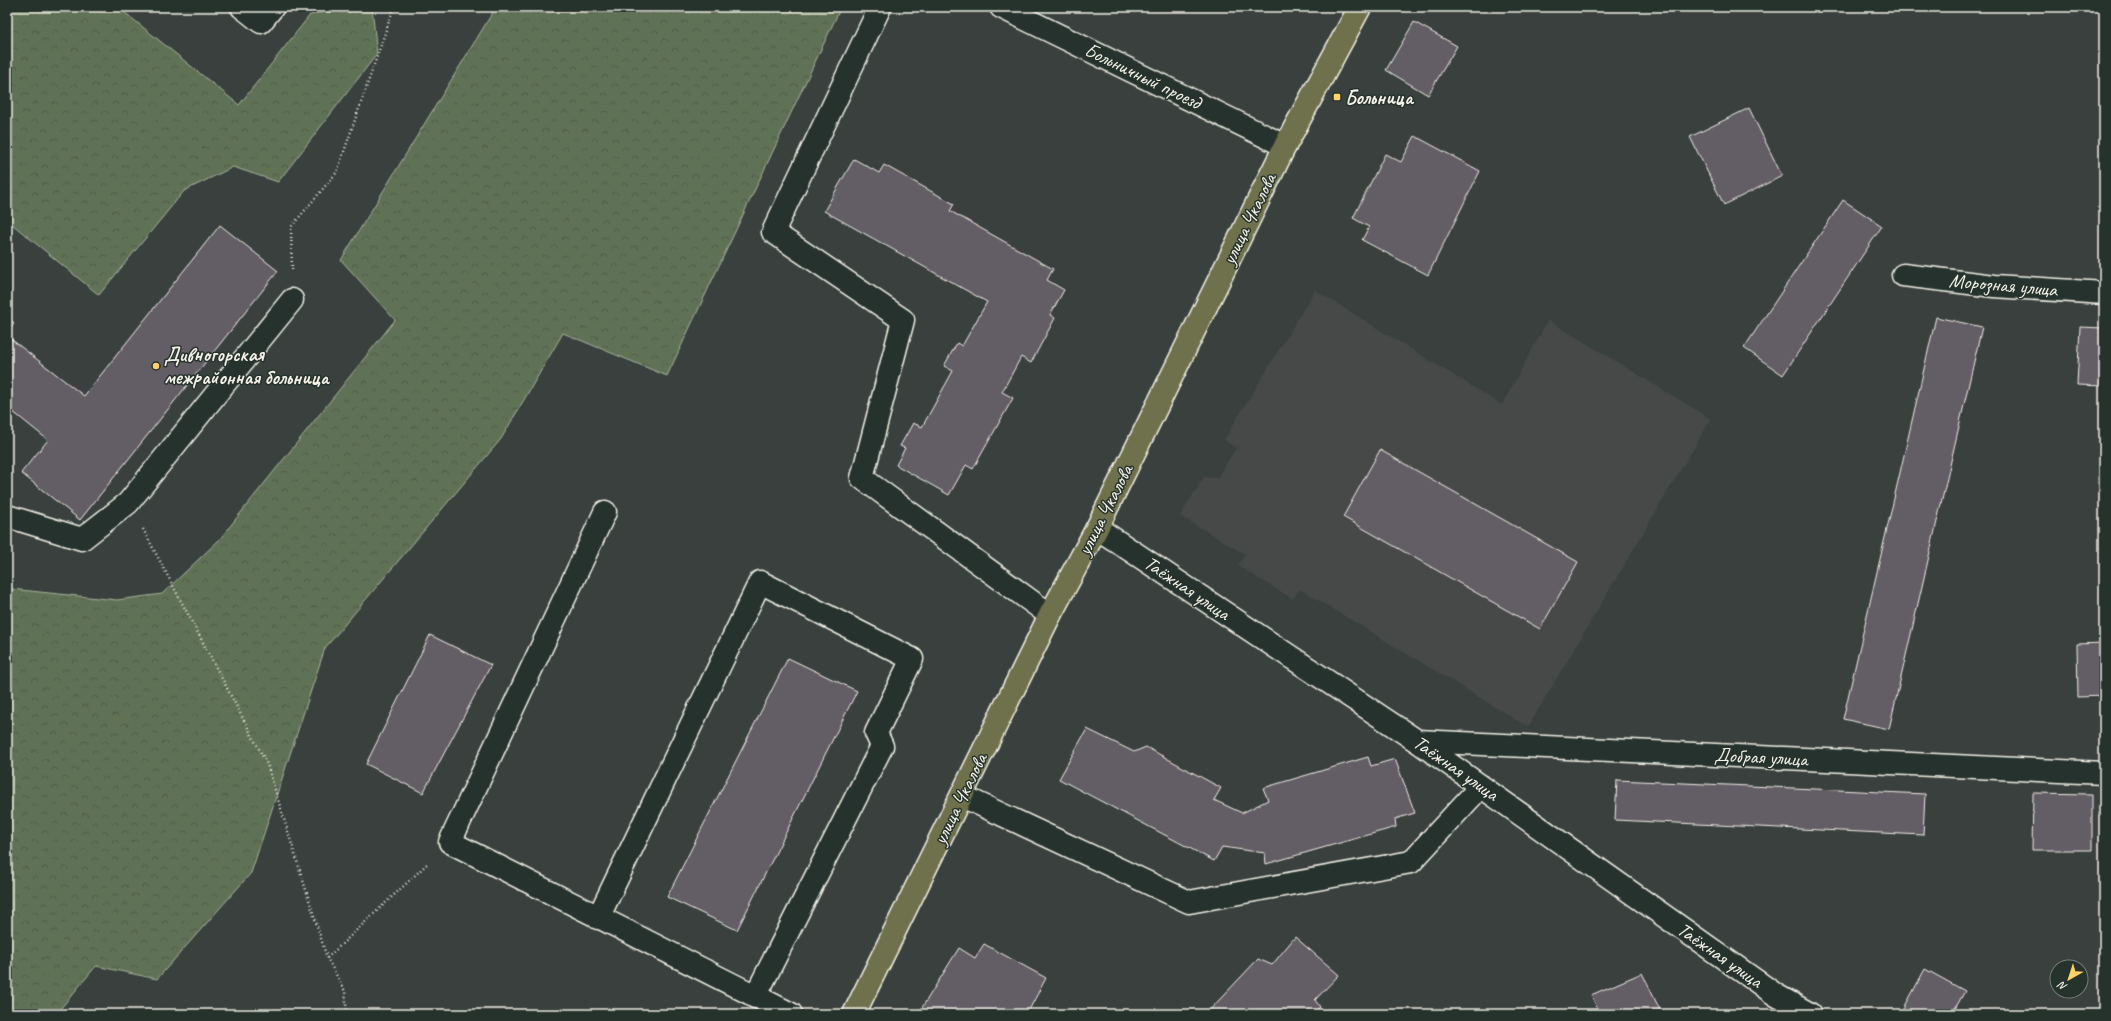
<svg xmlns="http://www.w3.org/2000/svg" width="2111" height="1021" font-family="Caveat,sans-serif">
  <defs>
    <pattern id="forest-crowns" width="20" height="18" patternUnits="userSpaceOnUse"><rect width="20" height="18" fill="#607255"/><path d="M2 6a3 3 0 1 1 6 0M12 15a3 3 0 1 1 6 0" fill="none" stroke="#535b4d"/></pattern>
  </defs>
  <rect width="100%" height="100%" fill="#39403e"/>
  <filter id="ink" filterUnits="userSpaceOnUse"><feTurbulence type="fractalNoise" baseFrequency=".025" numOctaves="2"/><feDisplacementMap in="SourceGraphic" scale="8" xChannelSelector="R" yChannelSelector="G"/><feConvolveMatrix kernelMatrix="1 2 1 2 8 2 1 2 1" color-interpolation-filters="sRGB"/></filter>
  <g filter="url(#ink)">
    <path fill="#46494a" d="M1315 290 1502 405 1548 320 1711 419 1528 727 1300 589 1293 599 1238 566 1245 554 1180 516 1204 477 1217 478 1236 448 1224 440Z"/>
    <path fill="url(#forest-crowns)" stroke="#aab29e" d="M7 7H118L239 105 310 15 344 7H372L377 54 278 182 233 167 184 191 99 295 7 220Z
      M496 7H841L667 376 563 333 501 439 325 648 251 873 157 979 96 966 56 1014H7V587L11 589 117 600 162 594 219 540 395 320 341 260Z"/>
    <path fill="#645d65" stroke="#f4f1e8" d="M1414 22 1457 46 1428 95 1386 70Z
      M1749 108 1782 176 1724 205 1690 137Z
      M1415 136 1480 171 1428 275 1362 240 1369 227 1353 218 1385 154 1401 162Z
      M854 159 879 173 884 165 954 204 950 211 1053 269 1047 280 1064 290 1050 315 1055 318 1031 363 1021 357 1002 392 1013 398 973 469 966 465 949 495 896 465 905 448 900 446 913 423 922 427 953 371 944 366 957 343 962 346 987 302 824 211Z
      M1843 200 1882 226 1783 375 1744 348Z
      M220 225 278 271 80 520 21 473 48 440 7 407V336L84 396Z
      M7 317 14 323 7 333Z
      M1936 317 1982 327 1889 729 1843 719Z
      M2080 327 2104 328V386L2077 385Z
      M1380 450 1578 562 1540 629 1343 517Z
      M430 635 491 665 423 793 366 764Z
      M2104 643V696L2078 697 2077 644Z
      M788 658 857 691 737 930 667 897Z
      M1087 729 1134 752 1146 747 1221 788 1214 800 1242 813 1268 800 1263 788 1368 757 1371 766 1395 759 1415 813 1395 819 1396 827 1266 864 1265 853 1222 847 1214 861 1059 779Z
      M1617 780 1925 794 1923 835 1615 820Z
      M2033 793 2092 794V850H2032Z
      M1295 937 1339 975 1315 1000 1320 1007 1313 1014H1206L1258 959 1272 965Z
      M984 944 1046 978 1027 1014H918L959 948 975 958Z
      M1925 969 1965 991 1952 1014H1911L1903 1010Z
      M1642 973 1662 1014H1600L1591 995Z"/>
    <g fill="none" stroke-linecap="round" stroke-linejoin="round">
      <defs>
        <path id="minor" d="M242 7 261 22 273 7
          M880 7 773 232 903 320 862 478 1050 615
          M1001 7 1285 146
          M1903 275 1994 286 2104 293
          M605 512 450 842 791 1014
          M7 516 82 539 128 503 292 300
          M1097 528 1417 741 1776 995 1810 1014
          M1417 741 2104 773
          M962 796 1189 902 1411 862 1481 786
          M598 918 760 582 912 659 876 733 882 746 755 997"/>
        <path id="major" d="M854 1014 1050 615 1097 528 1285 146 1360 7"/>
      </defs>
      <use href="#minor" stroke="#f4f1e8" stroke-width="25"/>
      <use href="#major" stroke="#f4f1e8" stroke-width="25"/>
      <path stroke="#f4f1e8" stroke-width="2.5" stroke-dasharray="1 3" stroke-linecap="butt" d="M292 270 291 227 337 172 394 7
        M143 529 267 764 327 958 345 991 347 1014
        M327 958 428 863"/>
      <use href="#minor" stroke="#26332d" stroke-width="22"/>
      <use href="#major" stroke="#6e714b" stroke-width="22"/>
    </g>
  </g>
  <g fill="#ffd166" stroke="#26332d" stroke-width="1.5">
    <rect x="1333" y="93" width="8" height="8" rx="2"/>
    <circle cx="156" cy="366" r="4"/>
  </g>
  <g text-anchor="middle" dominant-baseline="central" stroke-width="3" stroke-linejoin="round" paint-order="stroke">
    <g font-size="20" fill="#f4f1e8" stroke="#26332d">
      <text transform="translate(1143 76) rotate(26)">Больничный проезд</text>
      <text transform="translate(1249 219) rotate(-64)">улица Чкалова</text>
      <text transform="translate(2003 285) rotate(5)">Морозная улица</text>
      <text transform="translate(1105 510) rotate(-63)">улица Чкалова</text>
      <text transform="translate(1187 588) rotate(34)">Таёжная улица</text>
      <text transform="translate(1761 757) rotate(3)">Добрая улица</text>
      <text transform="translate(1456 768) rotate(35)">Таёжная улица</text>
      <text transform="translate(960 799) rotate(-64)">улица Чкалова</text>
      <text transform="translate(1720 955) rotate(35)">Таёжная улица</text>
    </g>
    <g font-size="20" font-weight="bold" fill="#f4f1e8" stroke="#26332d" text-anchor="start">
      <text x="1345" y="97">Больница</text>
      <text x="164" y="354">Дивногорская<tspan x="164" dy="23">межрайонная больница</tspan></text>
    </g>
  </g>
  <rect width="2111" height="1021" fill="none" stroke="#26332d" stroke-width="24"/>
  <rect x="12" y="12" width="2087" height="997" fill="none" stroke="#f4f1e8" stroke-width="1.5" filter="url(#ink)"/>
  <g transform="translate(2069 979) rotate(219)"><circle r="19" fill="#26332d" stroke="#787f78"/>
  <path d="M0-3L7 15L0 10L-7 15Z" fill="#ffd166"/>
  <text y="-6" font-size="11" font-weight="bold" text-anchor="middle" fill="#f4f1e8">N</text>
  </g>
</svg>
